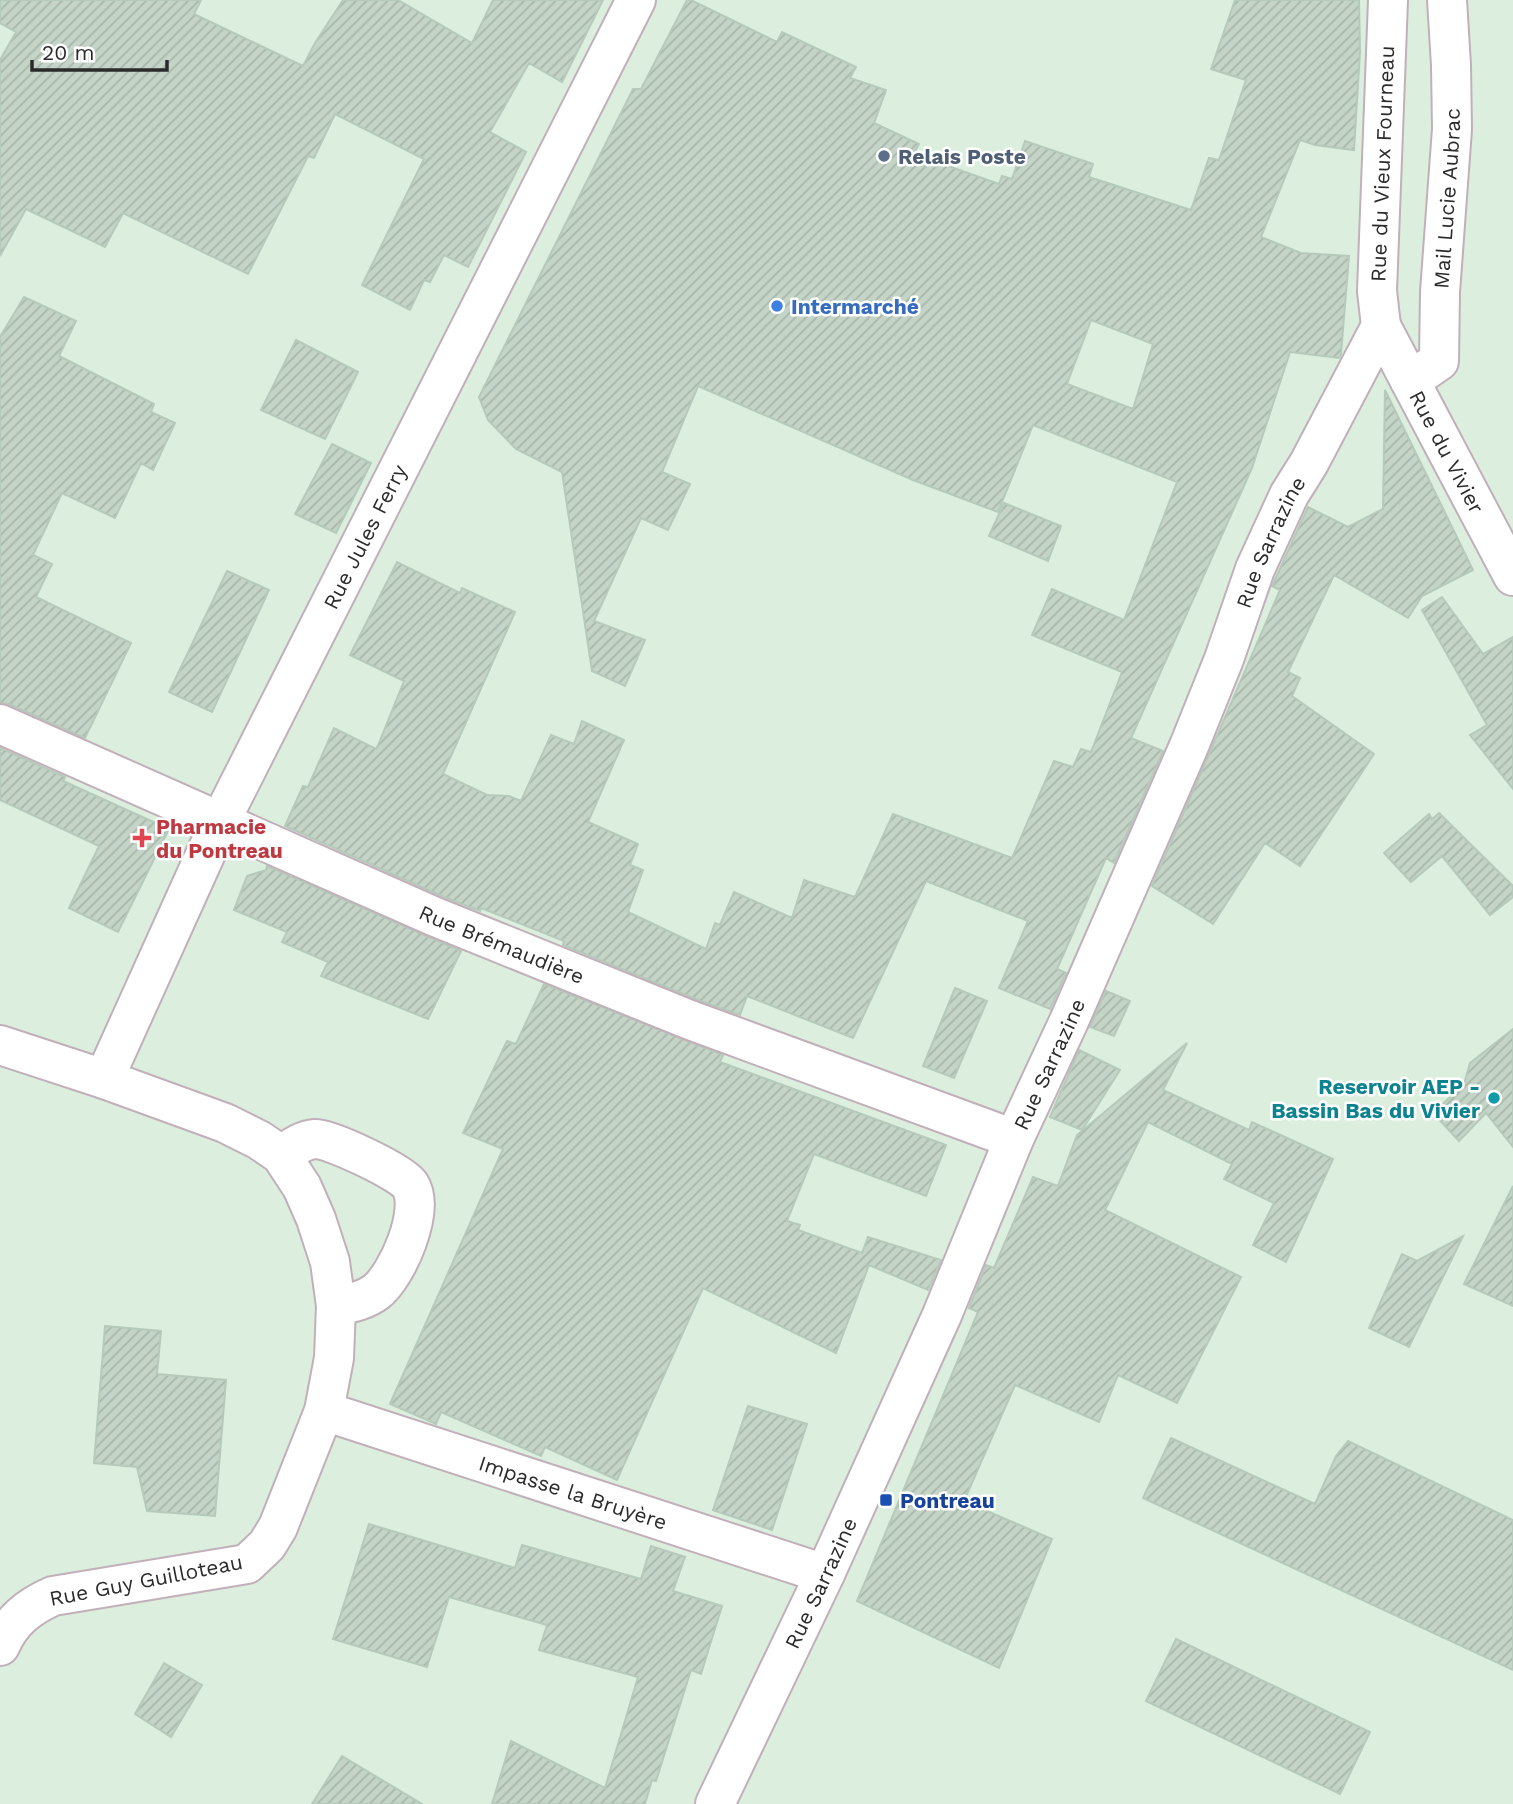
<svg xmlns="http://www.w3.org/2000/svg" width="1513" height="1804" font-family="'Work Sans',sans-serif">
  <defs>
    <pattern id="building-hatch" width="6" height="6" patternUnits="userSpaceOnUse" patternTransform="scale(1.75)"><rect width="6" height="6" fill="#c4d4c7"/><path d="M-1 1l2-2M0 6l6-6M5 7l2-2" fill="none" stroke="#a9b6ab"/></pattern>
  </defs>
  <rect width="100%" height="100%" fill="#dcefdf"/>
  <path fill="url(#building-hatch)" stroke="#b5caba" stroke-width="2" fill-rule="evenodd" d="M0 0H201L194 14 303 66 315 43 343 0H398L472 43 493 0H603L562 82 529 63 490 132 526 152 468 267 444 255 430 282 424 280 410 310 362 285 424 159 335 114 314 158 308 156 248 274 123 213 105 247 26 209 0 256V60L16 32 0 23Z
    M687 0H691L777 42 782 32 856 67 850 78 886 90 874 123 919 144 914 154 999 184 1002 176 1012 179 1025 141 1093 164 1089 177 1191 210 1209 158 1219 160 1246 80 1211 69 1235 0H1359L1360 52 1354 150 1315 145 1300 140 1261 237 1301 253 1349 256 1341 354 1339 358 1290 352 1252 468 1131 738 1163 751 1114 863 1106 858 1057 969 1066 973 1050 1009 999 988 1028 921 926 881 853 1038 747 996 740 1015 698 1000 563 945 564 941 481 908 480 911 442 896 285 826 303 786 308 787 334 728 376 749 379 743 404 681 350 655 397 562 460 593 462 588 515 612 443 774 487 795 509 796 521 801 551 735 574 744 582 721 624 740 588 822 638 844 630 865 643 870 628 912 706 949 715 923 720 925 734 892 792 918 804 880 855 897 893 814 1012 858 1054 761 1073 767 1081 749 1091 752 1122 672 1032 635 1052 589 1124 620 1177 482 1033 425 998 512 913 480 698 386 662 472 690 484 668 530 641 518 594 621 645 640 625 686 592 671 562 472 516 449 488 420 479 397 633 89H641ZM1091 320 1153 344 1133 409 1067 384Z
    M24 297 76 321 59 356 154 404 151 412 175 423 153 470 141 463 115 518 62 493 33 555 52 564 36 597 131 643 85 738 9 704 0 703V337Z
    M296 340 358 372 325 439 261 410Z
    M1385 390 1473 570 1422 596 1408 618 1334 575 1288 672 1300 678 1292 696 1374 754 1300 866 1265 843 1213 924 1152 886 1280 590 1272 586 1308 507 1348 527 1383 509Z
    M332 444 371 463 336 533 295 514Z
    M1004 503 1061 526 1048 561 989 536Z
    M227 571 269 590 212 712 169 692Z
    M1442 597 1483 654 1513 637V789L1470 735 1487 725 1422 610Z
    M0 748 65 777 63 781 169 829 118 932 69 908 99 846 0 800Z
    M1439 813 1513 886V897L1490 915 1442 856 1411 882 1384 853 1429 814 1432 819Z
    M267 866 461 951 428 1019 321 976 328 962 282 942 287 932 234 910 247 876 266 870Z
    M544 984 723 1055 720 1062 946 1145 926 1196 814 1154 787 1221 800 1225 798 1230 862 1253 868 1237 941 1260 928 1290 869 1265 836 1353 703 1288 617 1480 545 1447 541 1456 441 1412 436 1424 390 1404 503 1149 463 1133 507 1041 516 1044Z
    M955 988 987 1001 954 1078 923 1066Z
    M1106 991 1130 1001 1114 1036 1090 1027Z
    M1513 1029V1147L1486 1113 1459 1141 1433 1113 1464 1084 1470 1063Z
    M1187 1043 1163 1090 1249 1130 1252 1122 1333 1159 1286 1262 1253 1245 1274 1203 1224 1179 1232 1164 1148 1122 1105 1210 1241 1277 1177 1403 1118 1375 1099 1422 1015 1385 964 1501 1052 1539 999 1668 857 1601 978 1312 969 1308 986 1265 994 1268 1033 1177 1058 1186 1077 1135Z
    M1079 1050 1120 1070 1082 1130 1050 1117Z
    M1513 1186V1306L1464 1284Z
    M1463 1236 1409 1347 1369 1328 1402 1254 1417 1261Z
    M105 1326 161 1331 157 1374 226 1380 215 1516 147 1511 137 1467 94 1463Z
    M748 1406 807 1424 772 1530 713 1510Z
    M1171 1438 1315 1504 1336 1456 1348 1441 1513 1520V1670L1143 1498Z
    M369 1524 515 1568 522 1545 641 1579 651 1546 685 1557 673 1591 722 1606 701 1674 691 1670 656 1781 652 1780 645 1804H492L511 1741 605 1788 638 1677 539 1650 547 1625 449 1597 427 1667 333 1639Z
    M1176 1639 1370 1732 1340 1794 1146 1701Z
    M164 1663 202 1685 171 1737 135 1714Z
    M342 1756 422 1804H312Z"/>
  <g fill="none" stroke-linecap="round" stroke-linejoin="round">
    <defs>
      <g id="pedestrian">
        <path id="s1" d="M1410 381 1439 361 1440 292 1452 129 1451 65 1447 0"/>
      </g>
      <g id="minor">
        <path id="s2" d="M0 724 433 916 690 1020 1014 1139"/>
        <path d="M0 1045 104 1079 225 1123 259 1140 281 1155 302 1187 316 1219 330 1262 336 1306 334 1358 324 1411 278 1527 267 1545 247 1564 53 1596C28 1607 11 1621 0 1646"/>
        <path id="s3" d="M104 1079 220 822 636 0"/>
        <path d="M281 1155C292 1148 302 1140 315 1139 329 1138 403 1173 410 1185 426 1210 397 1276 376 1292 364 1301 350 1303 336 1306"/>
        <path id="s4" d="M324 1411 825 1574"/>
      </g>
      <g id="tertiary">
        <path id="s5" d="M1381 326 1513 576"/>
      </g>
      <g id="secondary">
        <path id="s6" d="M715 1804 825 1574 942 1315 1014 1139 1069 1021 1189 746 1224 659 1255 569 1289 495 1309 463 1381 326 1377 291 1388 0"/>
      </g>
    </defs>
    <use href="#pedestrian" stroke="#c1b0b9" stroke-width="42"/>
    <use href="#minor" stroke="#c1b0b9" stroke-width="42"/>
    <use href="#tertiary" stroke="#c1b0b9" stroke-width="42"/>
    <use href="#secondary" stroke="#c1b0b9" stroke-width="42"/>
    <use href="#pedestrian" stroke="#fff" stroke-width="38"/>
    <use href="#minor" stroke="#fff" stroke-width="38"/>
    <use href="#tertiary" stroke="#fff" stroke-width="38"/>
    <use href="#secondary" stroke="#fff" stroke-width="38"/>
  </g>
  <circle fill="#5c6f8a" stroke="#fff" stroke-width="2.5" cx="884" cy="156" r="7"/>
  <circle fill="#3f7fe0" stroke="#fff" stroke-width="2.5" cx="777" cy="306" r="7"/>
  <path fill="#e0444e" stroke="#fff" stroke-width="2.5" d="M138.5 827.5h7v7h7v7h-7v7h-7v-7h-7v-7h7z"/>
  <circle fill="#0f9aa8" stroke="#fff" stroke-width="2.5" cx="1494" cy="1098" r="7"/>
  <rect fill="#1a4fb4" stroke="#fff" stroke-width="2.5" x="879" y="1493" width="14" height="14" rx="3.5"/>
  <g text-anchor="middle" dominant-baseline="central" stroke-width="5" stroke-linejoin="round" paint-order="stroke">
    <g font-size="21" font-weight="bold" fill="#4e5e75" stroke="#fff" text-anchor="start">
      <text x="898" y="156">Relais Poste</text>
    </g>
    <g font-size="21" fill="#2b2b2b" stroke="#fff">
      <text stroke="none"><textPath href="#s6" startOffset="1785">Rue du Vieux Fourneau</textPath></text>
      <text stroke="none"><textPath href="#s1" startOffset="198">Mail Lucie Aubrac</textPath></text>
      <text stroke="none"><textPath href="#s5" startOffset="142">Rue du Vivier</textPath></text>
      <text stroke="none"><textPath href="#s3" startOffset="602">Rue Jules Ferry</textPath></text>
      <text stroke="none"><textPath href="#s6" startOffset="1379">Rue Sarrazine</textPath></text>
      <text stroke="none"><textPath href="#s2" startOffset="548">Rue Brémaudière</textPath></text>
      <text stroke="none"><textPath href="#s6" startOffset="812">Rue Sarrazine</textPath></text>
      <text stroke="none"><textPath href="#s4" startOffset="262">Impasse la Bruyère</textPath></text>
      <text transform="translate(146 1580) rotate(-11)">Rue Guy Guilloteau</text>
      <text stroke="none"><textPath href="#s6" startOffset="245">Rue Sarrazine</textPath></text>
    </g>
    <g font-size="21" font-weight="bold" fill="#366cbe" stroke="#fff" text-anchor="start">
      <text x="791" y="306">Intermarché</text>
    </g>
    <g font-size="21" font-weight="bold" fill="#be3a42" stroke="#fff" text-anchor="start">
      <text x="156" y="826">Pharmacie<tspan x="156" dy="24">du Pontreau</tspan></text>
    </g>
    <g font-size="21" font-weight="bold" fill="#0d838f" stroke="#fff" text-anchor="end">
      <text x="1480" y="1086">Reservoir AEP -<tspan x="1480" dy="24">Bassin Bas du Vivier</tspan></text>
    </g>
    <g font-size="21" font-weight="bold" fill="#164399" stroke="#fff" text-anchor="start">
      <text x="900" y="1500">Pontreau</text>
    </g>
  </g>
  <path d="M32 60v10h135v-10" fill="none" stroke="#2b2b2b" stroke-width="3.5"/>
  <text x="42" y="60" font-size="21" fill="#2b2b2b" stroke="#ffffff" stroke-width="5" paint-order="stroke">20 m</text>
</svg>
